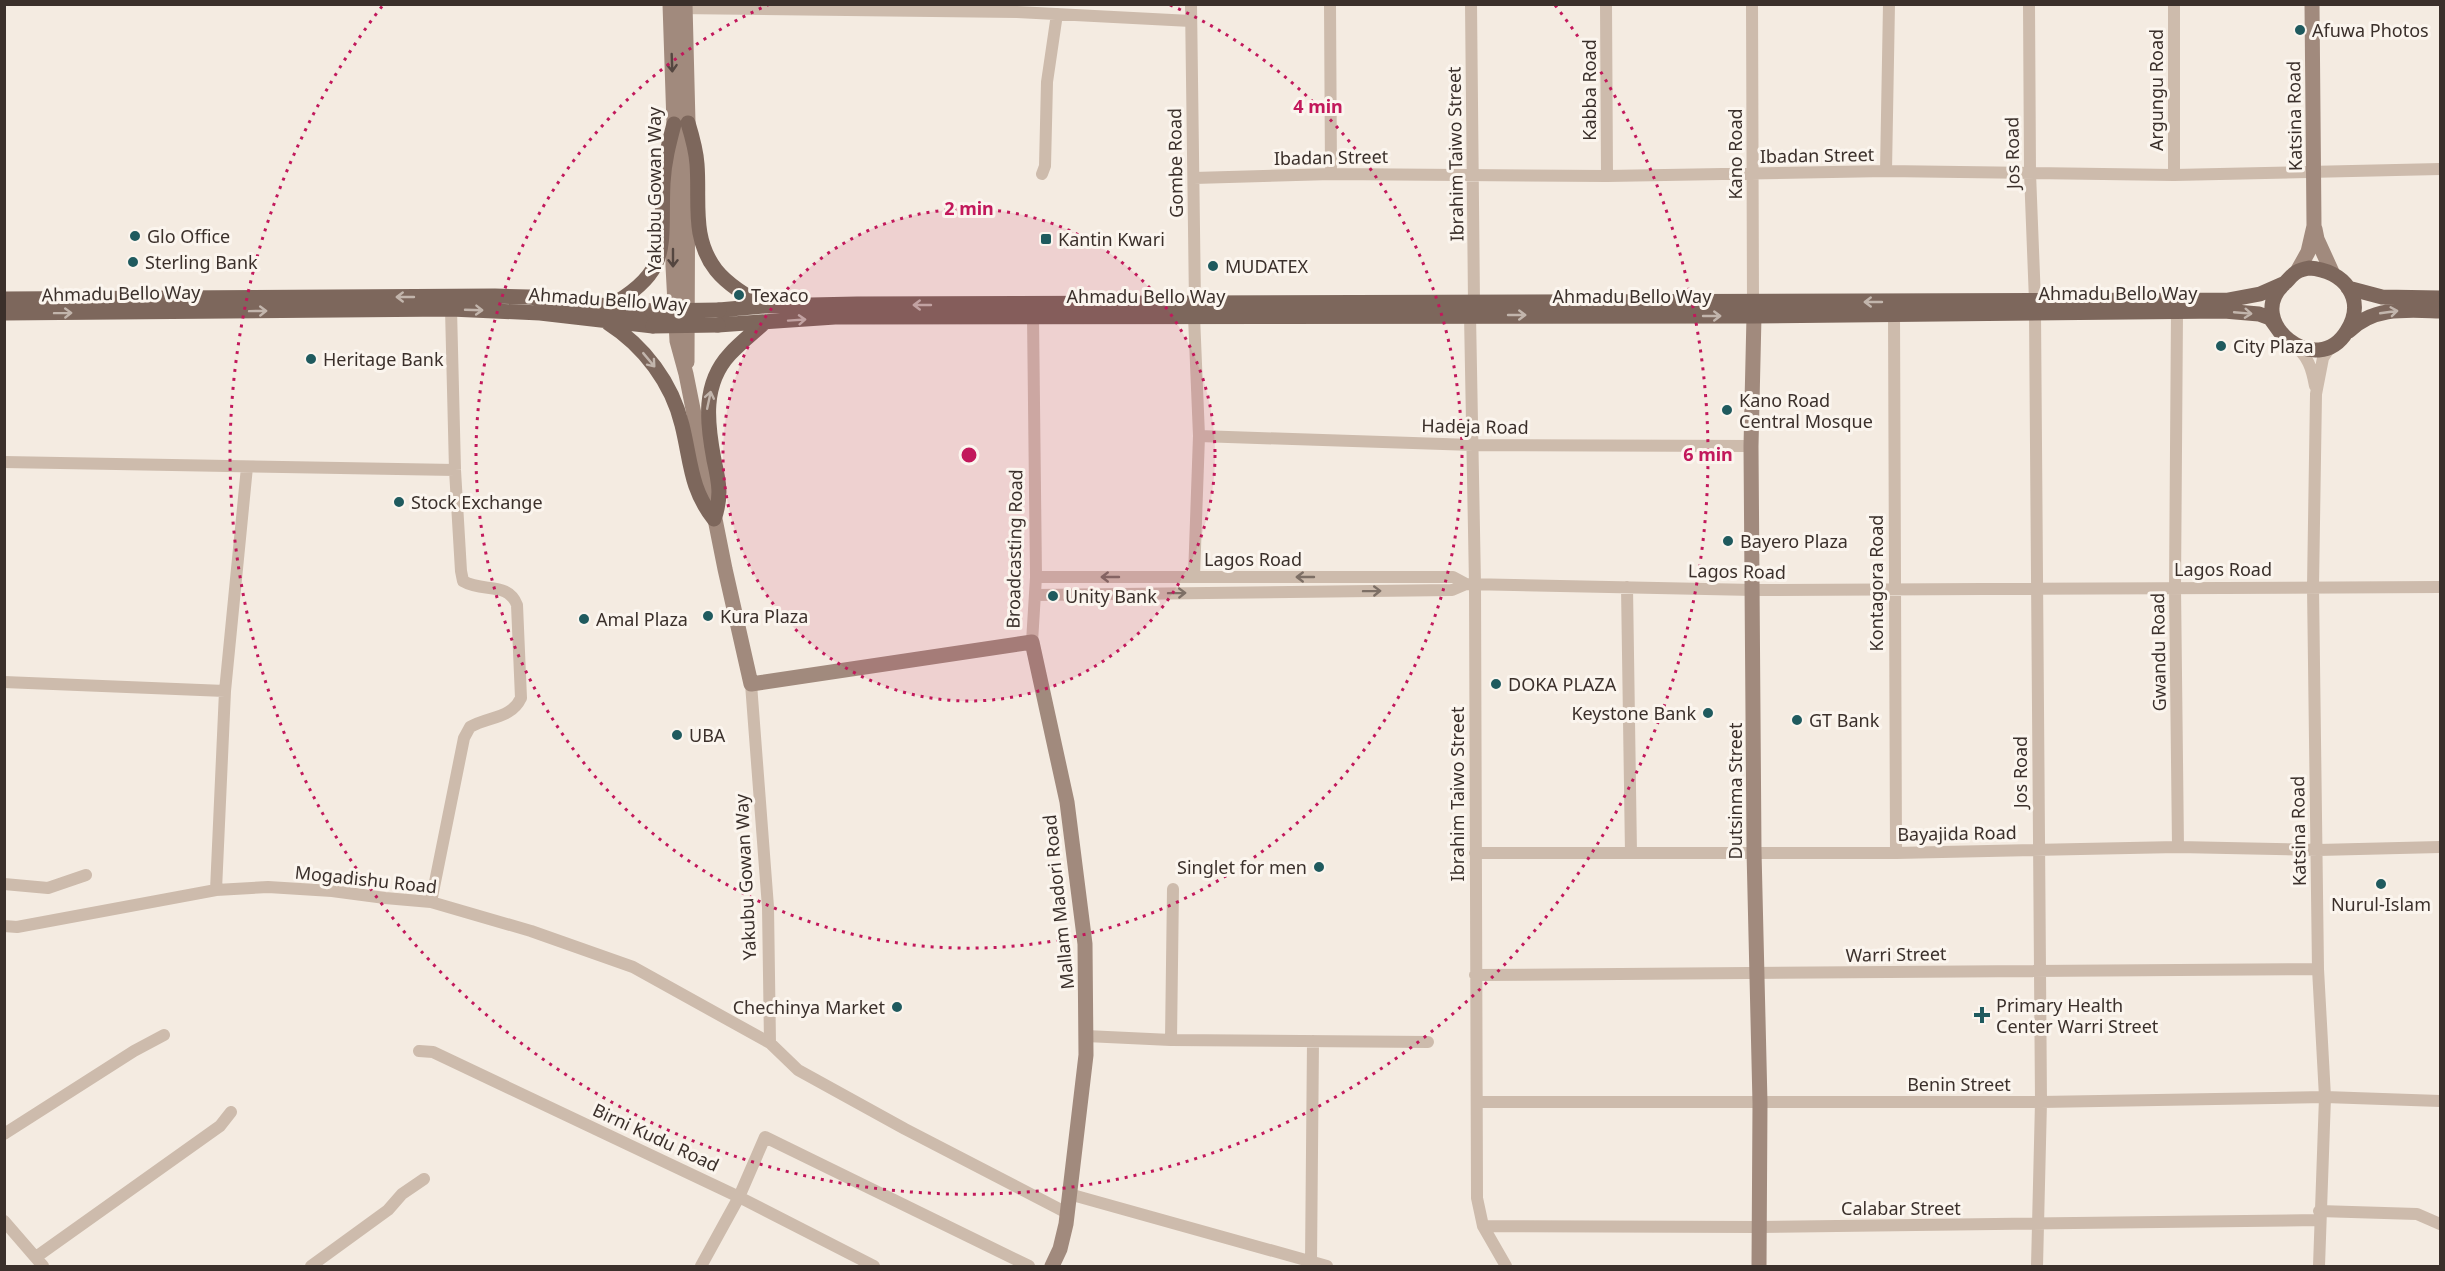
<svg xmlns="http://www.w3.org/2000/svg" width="2445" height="1271" font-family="'Noto Sans',sans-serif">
  <rect width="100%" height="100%" fill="#f4ebe1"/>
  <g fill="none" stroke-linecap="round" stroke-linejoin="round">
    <path stroke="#cdbbac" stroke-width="12" d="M1191 4 1195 304
      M1330 4 1331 174
      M1471 4 1474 303
      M1606 4 1607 176
      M1752 4 1753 302
      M2029 4 2030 173 2035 301
      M2174 4V175
      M677 8 1017 12 1191 21
      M1886 171 1889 4
      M1042 174 1045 166 1047 82 1057 14
      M1194 178 1331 174 1607 176 1886 171 2174 175 2440 169
      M2177 312 2175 587 2178 847
      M2035 313 2041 1102 2037 1266
      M1894 314 1896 853
      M1470 315 1475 584 1477 1198 1483 1226 1506 1266
      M2293 345C2308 355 2312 369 2315 386
      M1199 436 1473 445 1751 446
      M4 462 455 470
      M1036 577H1453L1466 584 1754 590 2440 587
      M1194 577 1199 436 1194 316
      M1627 587 1631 853
      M1035 595 1452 590 1466 584
      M1032 642 1036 577 1033 316
      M4 682 225 691
      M751 684 768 907 770 1043 798 1070 905 1129 1067 1213
      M1475 853H1896L2178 847 2318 850 2440 847
      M4 884 48 888 86 875
      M216 890 225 691 247 467
      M431 902 464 738 470 727C489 716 511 719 521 698L517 605C508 581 483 593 463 581L461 571 455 470 451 309
      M4 926 17 927 216 890 268 887 332 891 385 898 431 902 531 931 633 967 770 1043
      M1475 975 2318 969
      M1086 1036 1171 1040 1428 1042
      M1171 1040 1173 889
      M419 1051 433 1052 739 1197 874 1266
      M1477 1102H2041L2325 1097 2440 1101
      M4 1134 134 1051 164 1035
      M1069 1194 1327 1266
      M2319 1211 2417 1214 2440 1224
      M4 1221 43 1266
      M1483 1226 1759 1227 2319 1220
      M36 1257 220 1126 231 1112
      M1311 1262 1313 1041
      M311 1266 388 1210 402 1194 424 1179
      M701 1266 739 1197 765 1137 1029 1266
      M2319 1266 2325 1097 2318 969 2313 587 2316 394 2323 358 2331 346 2335 344"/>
    <path stroke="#a18a7d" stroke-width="15" d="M670 4 674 124 673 266 677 341 686 374 725 569 751 684 1032 642 1067 802 1085 944 1086 1055 1066 1224 1060 1249 1052 1266
      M685 4 688 123 687 362
      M2315 229 2317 239 2332 272
      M2298 270 2308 252 2314 226 2312 4
      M1754 316 1751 446 1754 851 1760 1103 1759 1266"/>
    <path stroke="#7d675c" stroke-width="15" d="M688 123C692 136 696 150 697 164 700 201 691 238 716 270 728 285 747 296 764 306
      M2309 268C2344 270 2367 299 2347 331 2317 381 2243 321 2284 284 2294 274 2294 271 2309 268Z
      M2348 288 2382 297 2440 298
      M4 299 495 296 529 297 652 311
      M608 307C673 271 660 247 663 183 664 162 669 143 674 124
      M719 310 764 306 857 304 2228 300 2260 294 2285 283
      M4 313 451 309 540 313 653 326
      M608 323C644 346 672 383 682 425 691 461 690 489 714 519
      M718 325 835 317 1754 316 2224 311 2259 314 2270 318 2280 332
      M2349 331C2374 306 2408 310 2440 311
      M714 519C722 497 719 482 714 460 707 423 702 384 730 354 740 343 753 333 764 323"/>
    <path stroke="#7d675c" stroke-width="15" d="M652 311 719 310
      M653 326 718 325"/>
  </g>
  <defs><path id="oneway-shaft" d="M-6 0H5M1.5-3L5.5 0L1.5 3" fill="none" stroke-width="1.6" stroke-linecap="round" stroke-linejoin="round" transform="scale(1.5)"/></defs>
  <g stroke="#544640">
    <use href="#oneway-shaft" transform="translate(672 63) rotate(88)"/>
    <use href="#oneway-shaft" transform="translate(673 258) rotate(90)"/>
  </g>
  <g stroke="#c2b5ac">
    <use href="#oneway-shaft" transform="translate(405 297) rotate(180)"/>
    <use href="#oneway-shaft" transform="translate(1873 302) rotate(180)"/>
    <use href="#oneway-shaft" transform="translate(922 305) rotate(-180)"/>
    <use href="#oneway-shaft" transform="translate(474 310) rotate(2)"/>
    <use href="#oneway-shaft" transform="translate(258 311) rotate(-1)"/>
    <use href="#oneway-shaft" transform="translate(2389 312) rotate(-8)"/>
    <use href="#oneway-shaft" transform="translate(63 313) rotate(-1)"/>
    <use href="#oneway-shaft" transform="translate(2243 313) rotate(5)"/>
    <use href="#oneway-shaft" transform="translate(1517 315)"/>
    <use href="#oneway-shaft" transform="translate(1712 316)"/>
    <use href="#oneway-shaft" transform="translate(797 320) rotate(-4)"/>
    <use href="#oneway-shaft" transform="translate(649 360) rotate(50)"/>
    <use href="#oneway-shaft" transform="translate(709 400) rotate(-78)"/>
  </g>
  <g stroke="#7d6f65">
    <use href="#oneway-shaft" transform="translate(1110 577) rotate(180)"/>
    <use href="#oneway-shaft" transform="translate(1305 577) rotate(-180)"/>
    <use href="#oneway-shaft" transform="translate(1372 591) rotate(-1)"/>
    <use href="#oneway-shaft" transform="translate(1177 593) rotate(-1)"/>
  </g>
  <circle cx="969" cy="455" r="246" fill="#c2185b" fill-opacity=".12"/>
  <g fill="none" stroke="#c2185b" stroke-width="3" stroke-dasharray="3 6">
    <circle cx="969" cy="455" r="246"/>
    <path d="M1170 5A493 493 0 1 1 768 5"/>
    <path d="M1555 5A739 739 0 1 1 383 5"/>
  </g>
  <g fill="#1f5a5e" stroke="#fbf5ee" stroke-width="2">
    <circle cx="2300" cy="30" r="6"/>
    <circle cx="135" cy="236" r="6"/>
    <rect x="1040" y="233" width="12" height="12" rx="3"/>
    <circle cx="133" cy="262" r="6"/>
    <circle cx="1213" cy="266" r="6"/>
    <circle cx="739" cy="295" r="6"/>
    <circle cx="2221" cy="346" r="6"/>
    <circle cx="311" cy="359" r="6"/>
    <circle cx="1727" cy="410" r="6"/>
    <circle cx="399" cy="502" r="6"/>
    <circle cx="1728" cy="541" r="6"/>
    <circle cx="1053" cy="596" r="6"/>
    <circle cx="708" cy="616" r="6"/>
    <circle cx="584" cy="619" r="6"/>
    <circle cx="1496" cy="684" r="6"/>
    <circle cx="1708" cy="713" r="6"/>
    <circle cx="1797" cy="720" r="6"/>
    <circle cx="677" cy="735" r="6"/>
    <circle cx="1319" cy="867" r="6"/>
    <circle cx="2381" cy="884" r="6"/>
    <circle cx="897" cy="1007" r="6"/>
    <path d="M1979 1006h6v6h6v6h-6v6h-6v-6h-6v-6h6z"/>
  </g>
  <g text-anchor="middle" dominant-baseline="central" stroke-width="6" stroke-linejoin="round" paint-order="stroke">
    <g font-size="18" fill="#3b302b" stroke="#fbf5ee" text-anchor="start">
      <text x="2312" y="30">Afuwa Photos</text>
      <text x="147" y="236">Glo Office</text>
      <text x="1058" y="239">Kantin Kwari</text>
      <text x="145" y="262">Sterling Bank</text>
      <text x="1225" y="266">MUDATEX</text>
      <text x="751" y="295">Texaco</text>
      <text x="2233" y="346">City Plaza</text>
      <text x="323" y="359">Heritage Bank</text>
      <text x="1739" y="400">Kano Road<tspan x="1739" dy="21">Central Mosque</tspan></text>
      <text x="411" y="502">Stock Exchange</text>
      <text x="1740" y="541">Bayero Plaza</text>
      <text x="1065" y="596">Unity Bank</text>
      <text x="720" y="616">Kura Plaza</text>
      <text x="596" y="619">Amal Plaza</text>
      <text x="1508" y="684">DOKA PLAZA</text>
      <text x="1696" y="713" text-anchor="end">Keystone Bank</text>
      <text x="1809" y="720">GT Bank</text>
      <text x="689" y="735">UBA</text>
      <text x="1307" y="867" text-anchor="end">Singlet for men</text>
      <text x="2381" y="904" text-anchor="middle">Nurul-Islam</text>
      <text x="1996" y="1005">Primary Health<tspan x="1996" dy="21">Center Warri Street</tspan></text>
      <text x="885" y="1007" text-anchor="end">Chechinya Market</text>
    </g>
    <g font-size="18" fill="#3b302b" stroke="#fbf5ee">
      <text transform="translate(1589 90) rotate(-90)">Kabba Road</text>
      <text transform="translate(2156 90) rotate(-90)">Argungu Road</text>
      <text transform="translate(2294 116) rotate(-91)">Katsina Road</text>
      <text transform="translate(2012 153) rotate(-91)">Jos Road</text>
      <text transform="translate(1455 154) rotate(-91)">Ibrahim Taiwo Street</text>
      <text transform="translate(1735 154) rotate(-90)">Kano Road</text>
      <text transform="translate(1817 155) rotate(-1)">Ibadan Street</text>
      <text transform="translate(1331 157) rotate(-1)">Ibadan Street</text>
      <text transform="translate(1175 163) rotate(-91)">Gombe Road</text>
      <text transform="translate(654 190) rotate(-90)">Yakubu Gowan Way</text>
      <text transform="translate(121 293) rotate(-1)">Ahmadu Bello Way</text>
      <text x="2118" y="293">Ahmadu Bello Way</text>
      <text x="1146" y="296">Ahmadu Bello Way</text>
      <text x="1632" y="296">Ahmadu Bello Way</text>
      <text transform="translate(608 299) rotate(4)">Ahmadu Bello Way</text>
      <text transform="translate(1475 426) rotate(1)">Hadeja Road</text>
      <text transform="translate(1014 549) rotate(-89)">Broadcasting Road</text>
      <text x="1253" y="559">Lagos Road</text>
      <text x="2223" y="569">Lagos Road</text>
      <text transform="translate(1737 571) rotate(1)">Lagos Road</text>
      <text transform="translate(1876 583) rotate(-90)">Kontagora Road</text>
      <text transform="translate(2158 652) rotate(-91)">Gwandu Road</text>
      <text transform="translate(2020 772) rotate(-90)">Jos Road</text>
      <text transform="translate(1735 791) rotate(-90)">Dutsinma Street</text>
      <text transform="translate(1457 794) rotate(-90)">Ibrahim Taiwo Street</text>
      <text transform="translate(2298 831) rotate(-91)">Katsina Road</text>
      <text transform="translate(1957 833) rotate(-1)">Bayajida Road</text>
      <text transform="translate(745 877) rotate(-93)">Yakubu Gowan Way</text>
      <text transform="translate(366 879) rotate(6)">Mogadishu Road</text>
      <text transform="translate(1058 902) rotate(-96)">Mallam Madori Road</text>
      <text transform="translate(1896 954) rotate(-1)">Warri Street</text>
      <text x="1959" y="1084">Benin Street</text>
      <text transform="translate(656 1137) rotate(25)">Birni Kudu Road</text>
      <text x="1901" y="1208">Calabar Street</text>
    </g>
  </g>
  <circle cx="969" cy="455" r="9" fill="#c2185b" stroke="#fbf5ee" stroke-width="3"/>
  <g font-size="18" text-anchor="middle" font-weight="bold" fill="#c2185b" stroke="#fbf5ee" stroke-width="6" stroke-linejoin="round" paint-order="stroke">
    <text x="1318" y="113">4 min</text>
    <text x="969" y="215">2 min</text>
    <text x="1708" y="461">6 min</text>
  </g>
  <rect width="2445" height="1271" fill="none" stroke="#3b302b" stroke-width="12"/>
</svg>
